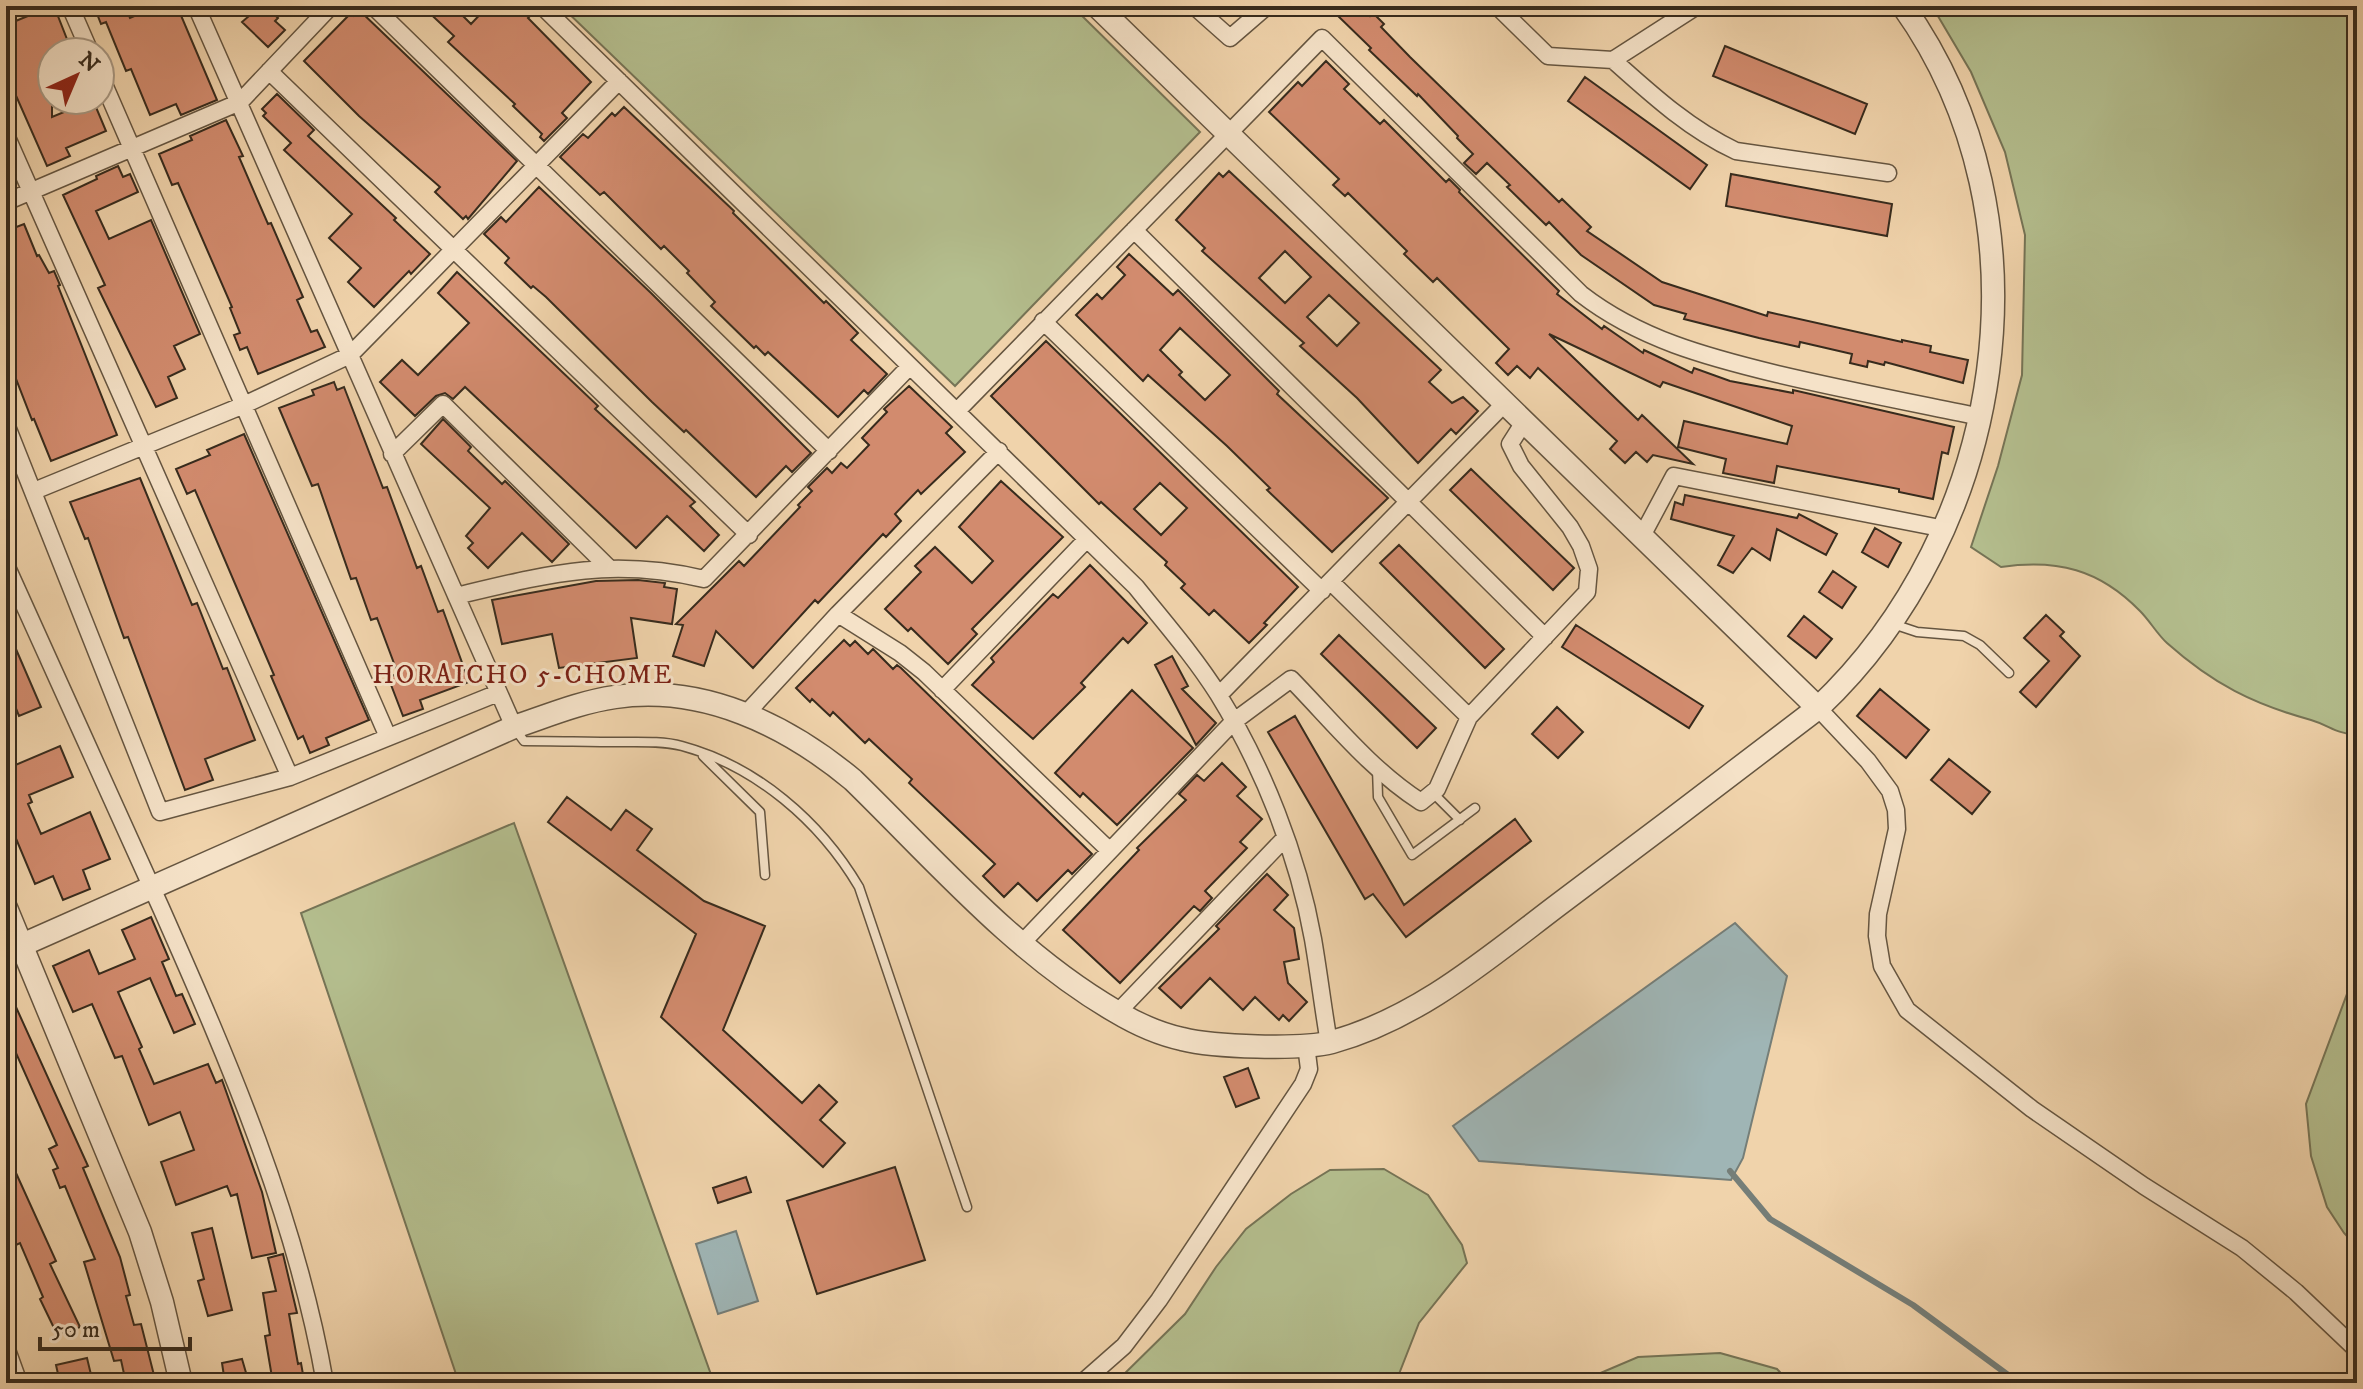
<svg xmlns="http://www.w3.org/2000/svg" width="2363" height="1389" font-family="'IM FELL DW Pica',serif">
  <rect width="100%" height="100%" fill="#f0d3ab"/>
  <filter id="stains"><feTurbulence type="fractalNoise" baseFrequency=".0025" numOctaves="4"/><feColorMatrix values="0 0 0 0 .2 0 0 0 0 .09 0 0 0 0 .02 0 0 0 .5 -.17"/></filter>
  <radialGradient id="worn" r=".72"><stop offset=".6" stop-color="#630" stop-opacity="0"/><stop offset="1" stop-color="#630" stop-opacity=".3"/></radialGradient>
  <path fill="#b4be8e" stroke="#767456" stroke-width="2" d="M561 6H1072L1200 132 955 386Z
    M1932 6H2357V735C2334 733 2331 726 2311 720 2253 704 2213 684 2167 643 2157 634 2150 621 2140 611 2099 569 2057 559 2001 567L1971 547 1998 466 2022 375 2025 235 2005 152 1971 72Z
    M514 823 714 1383H459L301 913Z
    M2357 967V1247L2344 1233 2327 1207 2311 1156 2306 1104Z
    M1384 1169 1428 1195 1462 1245 1467 1263 1419 1323 1399 1374 1401 1383H1115L1185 1314 1216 1267 1246 1229 1291 1194 1330 1170Z
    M1720 1353 1777 1369 1790 1383H1577L1638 1357Z"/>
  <path fill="#9fb5b5" stroke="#757e78" stroke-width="2" d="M1735 923 1787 976 1743 1158 1731 1180 1479 1161 1453 1126Z
    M736 1231 758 1301 718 1314 696 1244Z"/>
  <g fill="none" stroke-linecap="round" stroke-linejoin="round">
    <path stroke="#757e78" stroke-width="6" d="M1730 1171 1770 1219 1913 1305 2019 1383"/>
  </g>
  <path fill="#d28b6e" stroke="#372b1d" stroke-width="2" fill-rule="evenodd" d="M52 6H54L72 52H52V117L93 100 106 131 66 148 70 156 47 166 6 73V25Z
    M94 6H144L128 13 130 18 158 6H177L217 100 181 115 176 104 150 115 131 69 126 71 106 22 101 24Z
    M239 6H266L278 18 275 21 285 30 268 47 242 22 249 16Z
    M422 6H453L471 24 488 6H524L532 14 528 18 591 82 562 113 567 118 544 141 540 137 542 134 513 106 515 104 448 42 454 36Z
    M1344 6H1360L1370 16 1373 13 1384 24 1381 27 1410 57 1559 202 1562 199 1591 227 1587 231 1662 282 1767 316 1768 312 1902 342V340L1931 346 1930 352 1968 360 1963 383 1885 362 1884 365 1868 361 1867 367 1850 363 1852 354 1800 342 1799 347 1759 338 1684 319 1686 314 1654 305 1581 255 1549 222 1546 225 1507 187 1510 185 1487 163 1476 174 1464 163 1473 154 1457 138 1458 136 1418 94 1417 96 1369 50 1371 48 1336 14Z
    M360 11 517 161 468 219 466 216 463 219 435 192 440 187 359 116 304 61 351 13 354 16Z
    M1725 46 1867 104 1855 134 1713 76Z
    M1326 61 1349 84 1344 89 1380 124 1384 120 1446 182 1449 179 1460 190 1459 192 1559 291 1557 294 1602 329 1604 326 1643 353 1644 350 1692 373 1694 368 1730 381 1793 393V390L1954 427 1948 454 1942 452 1933 499 1899 492V489L1777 466 1774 483 1723 473 1726 459 1678 447 1684 421 1787 444 1792 426 1663 382 1660 387 1549 334 1638 420 1642 415 1693 464 1653 455 1647 462 1636 452 1625 463 1610 449 1617 441 1538 368 1530 378 1517 366 1508 375 1496 363 1509 349 1437 278 1433 282 1404 254 1407 251 1348 193 1345 196 1333 185 1339 179 1269 112 1298 82 1302 86Z
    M1585 77 1707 165 1690 189 1568 101Z
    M277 94 314 130 308 136 396 218 394 220 430 254 411 274 409 271 374 307 348 282 361 268 329 238 352 214 284 150 291 143 263 116 266 113 262 109Z
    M624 107 734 211 733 213 824 303 826 301 858 333 851 340 887 374 868 394 864 390 838 417 768 352 765 355 756 346 754 348 711 306 715 302 687 273 689 271 664 246 661 249 604 192 600 195 560 157 583 134 588 138 612 113 615 116Z
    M226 120 243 156 239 157 268 224 271 223 303 297 297 300 311 332 317 330 325 347 258 374 247 347 240 350 234 335 240 333 230 308 232 307 178 183 172 185 159 154 192 140 190 136Z
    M118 166 123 177 130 174 138 192 96 211 109 239 151 220 200 334 174 346 185 369 168 377 177 398 156 407 98 288 105 285 63 195 97 179 96 176Z
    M1229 171 1441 370 1429 382 1452 403 1463 397 1478 411 1456 434 1451 429 1418 463 1357 398 1300 346 1304 343 1202 251 1205 248 1176 220 1219 173 1223 177ZM1285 251 1311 277 1285 303 1259 278ZM1329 295 1359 323 1337 346 1307 317Z
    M1731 174 1892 204 1887 236 1726 206Z
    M539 187 651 293 811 453 792 472 786 466 756 497 686 430 684 432 652 402 546 297 533 286 531 288 505 263 509 258 484 234 501 217 506 222Z
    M24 224 37 256 39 255 49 273 54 271 60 285 58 286 117 435 51 461 34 419 32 420 6 353V231Z
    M1129 254 1173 295 1178 290 1279 391 1277 394 1388 498 1332 552 1267 490 1270 488 1227 446 1148 375 1143 381 1076 315 1097 294 1102 299 1125 275 1117 267ZM1180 328 1230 375 1205 400 1179 375 1182 372 1160 350Z
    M457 272 598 406 595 409 695 502 690 506 719 535 704 551 667 516 636 548 465 387 453 399 445 393 436 396 415 416 380 382 402 360 418 375 469 323 438 293Z
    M1046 341 1298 587 1264 623 1267 625 1249 643 1214 610 1209 615 1181 588 1185 584 1165 565 1167 562 1101 502 1099 504 991 396ZM1160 483 1187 508 1161 535 1134 509Z
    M334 382 337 390 344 387 383 488 387 487 417 568 421 566 438 612 443 610 469 682 420 700 423 709 403 716 388 677 398 674 377 618 371 620 356 578 351 579 318 484 312 486 279 408 314 395 312 390Z
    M909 386 952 427 946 433 965 452 921 494 918 490 895 514 901 521 886 537 883 534 818 603 815 600 753 668 716 631 704 666 673 656 683 625 676 624 739 561 744 566 800 507 798 505 812 491 808 487 827 468 832 473 841 463 847 468 869 445 862 438 887 412 884 409Z
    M443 419 471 447 468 451 502 484 505 481 569 544 552 562 522 533 488 568 468 548 473 543 466 536 490 508 421 444Z
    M244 434 369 720 326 738 329 745 310 753 303 736 298 739 271 676 274 675 195 490 187 494 176 469 210 455 207 450Z
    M1471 469 1574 568 1553 590 1450 490Z
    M140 478 192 605 197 603 223 669 227 668 255 740 205 759 213 780 185 790 128 637 124 638 88 538 85 539 70 502Z
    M1001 481 1063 537 972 629 977 634 948 664 911 628 908 631 885 609 921 572 915 566 935 547 972 583 993 561 959 527Z
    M1685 495 1797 518 1799 514 1837 534 1826 555 1777 529 1770 560 1752 548 1733 573 1718 565 1734 536 1671 519 1675 502 1683 505Z
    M1875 528 1901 543 1888 567 1862 552Z
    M1399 545 1504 649 1485 668 1380 563Z
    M1090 565 1147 623 1128 643 1123 638 1081 683 1085 687 1033 739 972 685 994 662 991 658 1053 594 1058 598Z
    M1833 571 1856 587 1842 608 1819 592Z
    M638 580 665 583 664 587 677 589 672 624 631 618 637 658 559 668 552 634 502 644 492 600 596 581Z
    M2046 615 2064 632 2060 636 2080 656 2036 707 2020 692 2049 661 2024 638Z
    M1804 616 1832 639 1816 658 1788 636Z
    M1576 625 1703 706 1689 728 1562 647Z
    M6 626 41 707 19 716 6 684Z
    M1339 635 1436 728 1417 748 1321 654Z
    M844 640 850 646 855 641 868 654 873 649 893 669 897 665 901 668 1092 854 1072 874 1068 870 1037 901 1018 883 1004 897 983 876 995 864 909 783 912 779 869 739 865 743 833 712 830 716 812 699 810 702 796 688Z
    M1172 656 1188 686 1182 689 1216 723 1196 745 1155 665Z
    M1880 689 1929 730 1906 758 1857 716Z
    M1132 690 1193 748 1117 825 1083 793 1080 797 1055 773Z
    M1557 707 1583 732 1558 758 1532 734Z
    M1295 716 1404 905 1515 819 1531 841 1406 937 1373 894 1365 899 1268 732Z
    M60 746 73 777 29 795 32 802 28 804 41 834 90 812 110 859 83 870 90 889 63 900 53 876 35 884 12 829 6 831V769Z
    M1949 759 1990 792 1972 814 1931 780Z
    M1222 763 1246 787 1237 796 1262 819 1240 842 1247 848 1205 891 1212 898 1200 911 1194 906 1120 983 1063 930 1139 850 1137 848 1186 800 1179 794 1197 775 1204 781Z
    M567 797 611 830 626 810 652 829 637 850 704 901 765 926 723 1030 802 1103 819 1085 837 1102 820 1120 845 1143 823 1167 661 1017 696 934 548 822Z
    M1267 874 1288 895 1274 910 1294 928 1299 959 1284 962 1288 983 1307 1002 1289 1021 1283 1015 1279 1020 1255 997 1243 1010 1210 978 1181 1008 1159 988 1219 929 1216 926Z
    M151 917 169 959 162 962 176 996 182 994 195 1024 174 1033 150 978 118 992 142 1047 139 1049 154 1084 208 1064 216 1083 222 1080 262 1192 276 1253 252 1258 237 1194 231 1196 227 1186 176 1205 161 1162 194 1150 180 1112 149 1125 122 1056 115 1058 92 1004 73 1012 53 966 89 950 99 974 135 959 122 930Z
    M6 985 88 1166 83 1168 120 1257 130 1295 126 1296 134 1325 141 1324 156 1383H126L121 1360 114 1361 84 1262 95 1259 65 1186 60 1188 53 1170 58 1168 49 1149 57 1145 12 1044 6 1047Z
    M1248 1068 1259 1098 1236 1107 1224 1077Z
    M6 1151 56 1261 50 1264 80 1327 64 1334 60 1326 54 1328 40 1299 43 1297 20 1243 14 1246 6 1228Z
    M895 1167 925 1260 817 1294 787 1201Z
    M746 1177 751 1192 718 1203 713 1188Z
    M212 1228 232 1310 208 1316 198 1281 204 1279 192 1233Z
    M283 1254 297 1313 289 1314 298 1364 301 1363 304 1380 301 1381V1383H273L265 1336 270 1335 263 1293 276 1291 268 1258Z
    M87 1358 93 1383H60L56 1365Z
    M242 1359 249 1383H225L222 1363Z"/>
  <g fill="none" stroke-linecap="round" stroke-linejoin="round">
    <defs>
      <path id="service" d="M1893 624 1917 632 1964 636 1980 645 2009 673
        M515 729 524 741C556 741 589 742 621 742 641 742 663 741 682 746 756 766 820 821 859 887L967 1207
        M703 756 760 812 765 875
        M1377 768 1378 797 1412 855 1475 808
        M1433 793 1460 820"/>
      <path id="minor" d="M70 6 90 52
        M196 6 514 727
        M373 6 829 451
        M542 6 1136 587C1164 622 1194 656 1218 694 1263 767 1298 855 1313 939 1319 974 1323 1008 1329 1043
        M1194 6 1230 38 1267 6
        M1497 6 1548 56 1613 60 1697 6
        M1613 60C1651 94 1689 129 1736 151L1888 173
        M269 71 749 535
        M100 75 388 737
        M6 135 290 777
        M6 202 240 102 331 6
        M1134 230 1545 637
        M1043 321 1322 591
        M957 411 1322 38 1581 294C1639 339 1707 357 1777 374 1845 390 1913 403 1981 417
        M6 424 160 812 290 777 498 693
        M392 454 443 404 609 568
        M34 491 244 405 350 355 619 81
        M1642 536 1674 476 1945 529
        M6 565C58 679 109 794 161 908 229 1062 296 1216 325 1383
        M1331 582 1469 717
        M456 596C548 574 610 557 704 579L910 366
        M838 614 900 653 924 672 1110 851
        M942 690 1087 539
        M1219 695 1505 403
        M1818 708 1868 761 1890 791 1896 810 1897 829 1878 914 1877 936 1882 966 1907 1010 2032 1109 2144 1186 2242 1248 2296 1292 2357 1350
        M745 715 838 614 999 451
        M1022 943 1233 722 1291 679C1332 721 1371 770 1421 802L1437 789 1469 717 1587 592 1589 569 1581 546 1570 527 1521 466 1510 444 1524 422
        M1117 1013 1285 838
        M6 1347 19 1383
        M1082 1383 1124 1346 1159 1300 1303 1084 1309 1069 1306 1045"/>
      <path id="tertiary" d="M1818 708C2005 532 2056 220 1903 6
        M6 908 140 1232 162 1302 181 1383
        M22 945 514 727C547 716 580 702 615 697 703 684 787 725 853 780 935 860 1015 953 1115 1011 1135 1023 1159 1034 1182 1039 1214 1047 1301 1050 1332 1042 1419 1018 1488 958 1558 905 1645 840 1732 774 1818 708L1097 6"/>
    </defs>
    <use href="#service" stroke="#655540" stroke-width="11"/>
    <use href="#minor" stroke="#655540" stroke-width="19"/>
    <use href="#tertiary" stroke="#655540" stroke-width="25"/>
    <use href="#service" stroke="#f5e2c8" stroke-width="8"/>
    <use href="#minor" stroke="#f5e2c8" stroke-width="16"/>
    <use href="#tertiary" stroke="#f5e2c8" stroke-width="22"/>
  </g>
  <g text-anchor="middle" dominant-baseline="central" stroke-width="6" stroke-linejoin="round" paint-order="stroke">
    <g font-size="26" letter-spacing="2" fill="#7a1f14" stroke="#f5e2c8">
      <text x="523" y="675">HORAICHO 5-CHOME</text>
    </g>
  </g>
  <rect width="2363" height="1389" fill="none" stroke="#f0d3ab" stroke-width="32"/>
  <rect x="8" y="8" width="2347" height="1373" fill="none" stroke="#372b1d" stroke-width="4"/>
  <rect x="16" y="16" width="2331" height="1357" fill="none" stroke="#372b1d" stroke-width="2"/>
  <g transform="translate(76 76) rotate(44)"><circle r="38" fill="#f5e2c8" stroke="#a99984" stroke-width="2"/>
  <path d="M0-6L14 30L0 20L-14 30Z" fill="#8f2418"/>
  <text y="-12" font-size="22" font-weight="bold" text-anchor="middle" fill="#372b1d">N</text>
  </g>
  <path d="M40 1337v12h150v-12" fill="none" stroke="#372b1d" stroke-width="4"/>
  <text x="52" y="1337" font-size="24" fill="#372b1d" stroke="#f5e2c8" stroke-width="6" paint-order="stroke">50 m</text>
  <rect width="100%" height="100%" filter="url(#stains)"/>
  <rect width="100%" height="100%" fill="url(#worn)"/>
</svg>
